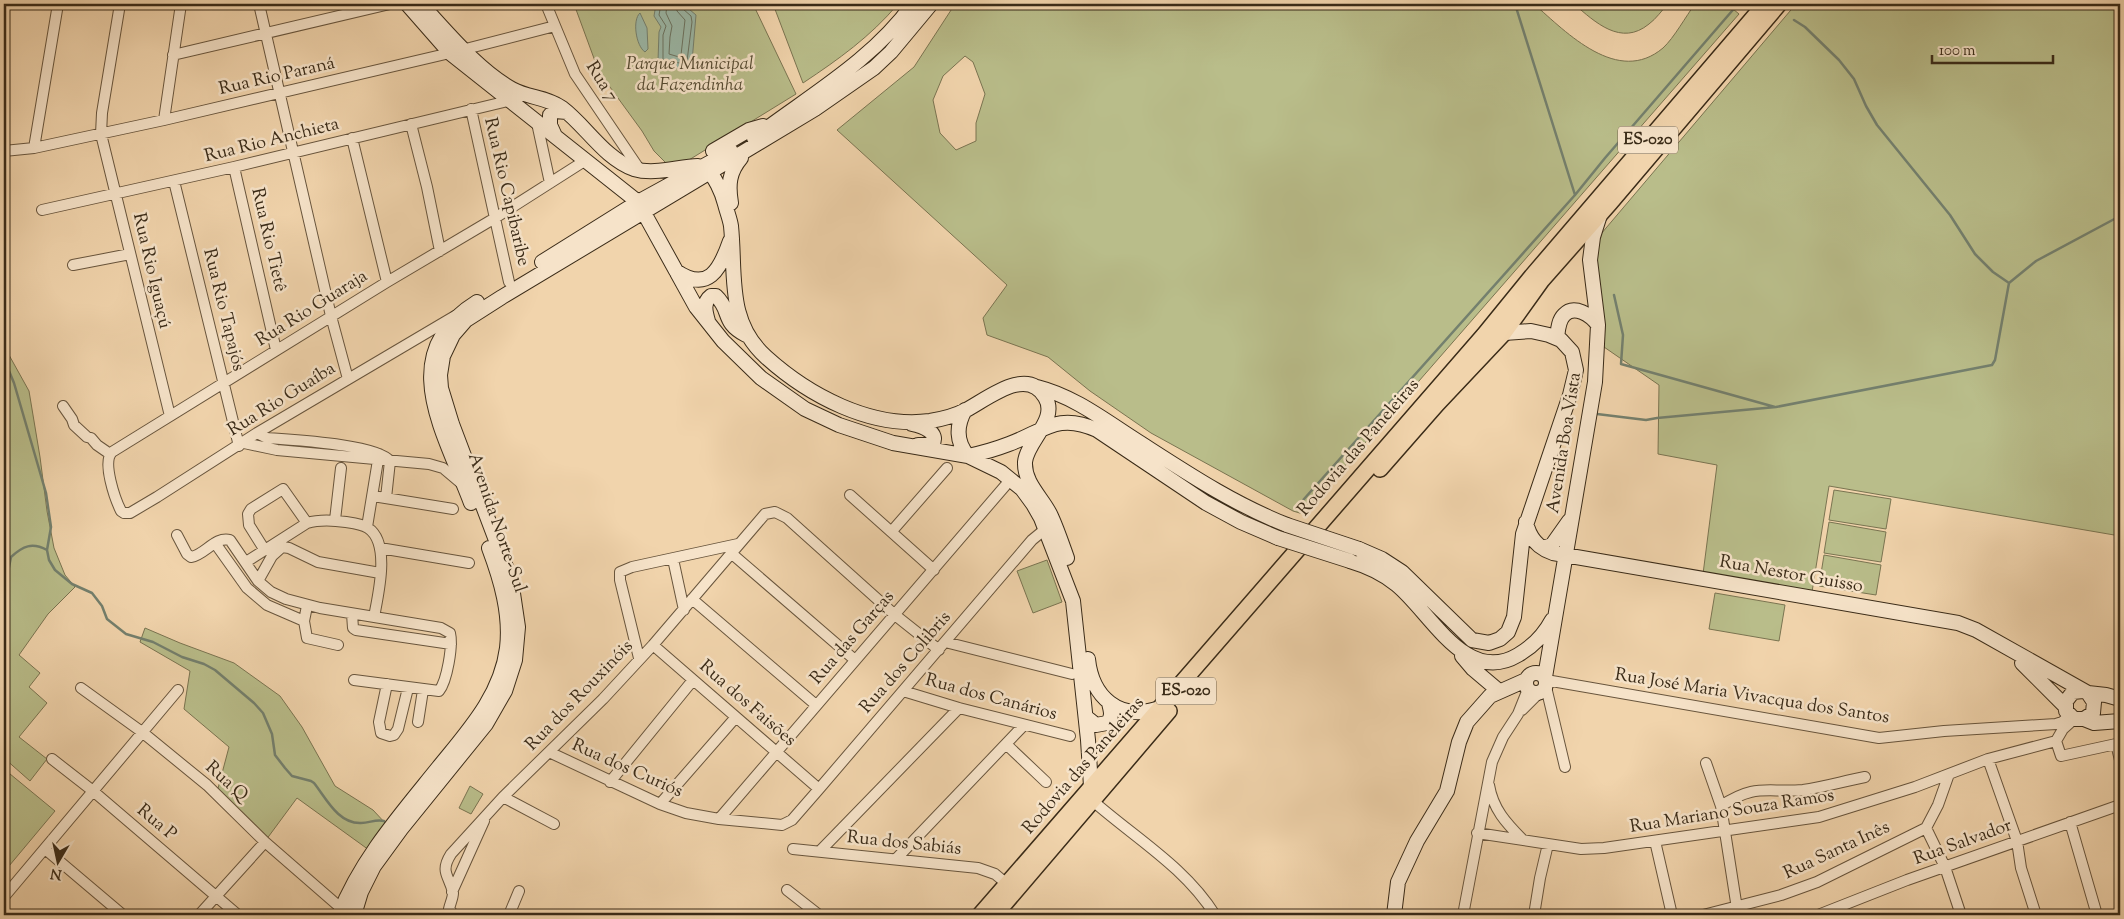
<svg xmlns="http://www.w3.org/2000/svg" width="2124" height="919" font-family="'Sorts Mill Goudy',serif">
  <rect width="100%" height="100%" fill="#f1d4ac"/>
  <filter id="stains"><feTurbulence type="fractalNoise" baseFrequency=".004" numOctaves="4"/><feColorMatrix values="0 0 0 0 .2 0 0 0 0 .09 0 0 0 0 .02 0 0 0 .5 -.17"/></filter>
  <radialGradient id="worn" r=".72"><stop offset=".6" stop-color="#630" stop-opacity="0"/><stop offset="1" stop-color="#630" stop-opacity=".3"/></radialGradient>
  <path fill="#b9bd8a" stroke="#7a7451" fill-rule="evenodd" d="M574 4H753L796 94 684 163 668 165 654 151 642 131 599 72Z
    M773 4H898C870 37 839 59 803 83Z
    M955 4H1534C1567 33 1618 86 1663 48 1674 38 1686 16 1695 4H1727L1739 14 1303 514 1293 511 1151 433 1090 391 1048 357 987 335 983 318 1007 285 837 130 914 67ZM965 56 973 62 985 94 976 123V141L956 150 940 133 933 100 943 76Z
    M1574 4H1668C1662 10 1656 19 1649 24 1621 47 1595 22 1574 4Z
    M1796 4H2120V536L1829 486 1812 592 1703 574 1717 465 1658 454 1659 385 1604 347 1594 280 1584 254Z
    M4 346 29 391 40 457 47 511 54 548 65 575 75 587 48 614 19 655 40 673 29 687 47 703 19 737 47 759 30 781 4 758Z
    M1834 490 1891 499 1886 529 1829 520Z
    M1829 522 1886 532 1881 562 1824 553Z
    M1824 555 1881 565 1876 595 1819 586Z
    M1047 560 1062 602 1033 613 1017 571Z
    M1715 593 1785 605 1779 641 1709 629Z
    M145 628 180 643 234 663 280 696 302 727 335 786 373 810 387 825 369 850 297 798 266 840 216 796 229 747 184 709 190 671 140 642Z
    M4 769 55 811 4 872Z
    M470 786 483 794 471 814 459 808Z"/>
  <path fill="#9bb8a8" stroke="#74806e" d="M656 4H683L696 15 692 62 688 69C679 69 664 69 658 61L659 32 661 27 654 16Z
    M640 13 647 28 648 49 645 52C636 46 632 20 640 13Z"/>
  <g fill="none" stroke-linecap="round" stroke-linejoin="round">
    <path stroke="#6a7260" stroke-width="1" d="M661 4 659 15 666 26 663 35V60L685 64 687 61 692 22 691 16 683 9 682 4
      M667 4 666 13 672 26 670 37 669 54 679 57 681 55 685 20 677 11 676 4"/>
    <path stroke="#74806e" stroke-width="2.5" d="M1515 4 1575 195
      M1794 20 1805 27 1839 60 1854 79 1866 106 1877 125 1950 215 1975 254 1993 272 2009 283
      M1614 295 1623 335 1621 364 1775 407
      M4 359 14 383 46 493 51 527 47 550 49 560 55 570 72 584 92 593 102 606 107 619 126 634 153 642 182 657 204 664 215 670 254 703 263 713 272 734 275 755 285 768 292 776 311 781 314 783C326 798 338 824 361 823 370 823 375 819 384 821
      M1597 414 1646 420 1657 418 1776 407 1992 365 1995 360 2009 283 2036 261 2120 216
      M1296 508 1575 195 1605 158 1738 4
      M4 592 11 557C23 546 32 542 47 550"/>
    <defs>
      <path id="street" d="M120 4 102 113 101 134 170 416
        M259 4 331 316 348 379
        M546 4 575 74 640 170
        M173 55 390 4
        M471 109 509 282
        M164 120 181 4
        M537 123 550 183
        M411 124 427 187 440 251
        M352 138 387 282
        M34 148 58 4
        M4 151 34 148 164 120 450 53 555 26
        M234 167 276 350
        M174 181 239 446
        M42 210 234 167 508 101
        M73 265 130 254
        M455 316 257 433 157 497 130 513H124L121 511C115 499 102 462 112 452L387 282 495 218 586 160
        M63 406 72 419 74 425 87 437 91 438 97 445 110 454
        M257 433 267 438C291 440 377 444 390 461L386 498
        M244 443 277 450 429 464 443 468 462 484
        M850 495 934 570
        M373 496 453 509
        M335 520 341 468
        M367 527 379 454
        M892 531 947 468
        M177 535 187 554 191 557C205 555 215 536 230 540L258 581 271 592 286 599 320 608 441 628 450 633C453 646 447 681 439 691L354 680
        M215 543 247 588 267 605 304 621 307 606
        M380 548 469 563
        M264 549 249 525 248 514 251 509 283 489 307 523
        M731 553 855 660
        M673 559 684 610
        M246 562 307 523C320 519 333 520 346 522 353 523 362 524 368 528 391 543 378 595 374 617
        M258 581 272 556 282 547 289 548 318 562 380 573
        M692 599 816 705
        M352 614 353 628 356 630 451 644
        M304 621 307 638 338 645
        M945 642 1072 674
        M653 645 819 789
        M639 658 620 580V572L632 567 738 544
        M1546 680 1879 738 1944 731 2056 724 2062 722 2069 716
        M387 684 379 722 381 733 390 736 394 735 398 729 408 688
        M1546 687 1565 767
        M81 688 142 732 207 785 265 842 342 909
        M903 691 959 708 1070 736
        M1522 710 1539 693
        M2073 720 2063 729 2056 741 2061 756 2116 744 2120 760
        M418 722 423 690
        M1007 745 1046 782
        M549 752 660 804 686 813 719 819 782 825 792 820 819 789 1032 540 1049 526
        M52 759 93 791 238 915
        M1988 759 2017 841 2021 868 2036 915
        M1706 763 1721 806 1738 915
        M610 782 693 680
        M1489 785C1493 809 1506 823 1523 840
        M503 797 554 824
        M1093 801C1135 838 1185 867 1215 915
        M660 804 736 717
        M1721 806C1756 783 1766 793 1803 790 1824 787 1844 781 1865 777
        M719 819 1011 479
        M2070 822 2097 915
        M1926 828 1945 867 1961 915
        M1926 828 1938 805 1949 774
        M1477 833 1581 849 1604 848 1819 817 1915 787 1988 759 2056 741
        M1655 841 1672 915
        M45 849 123 915
        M793 849 978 868 995 874 1007 884
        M820 851 959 708
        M896 859 1024 725
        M787 890 819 915
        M452 892 484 821
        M4 897 178 690
        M4 914 6 915
        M199 915 265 842
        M454 915 449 909C450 904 453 898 453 893 450 876 439 873 451 854L503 797 603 699 653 645 765 514 775 512 787 518 895 615 939 650
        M509 915 519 891
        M1463 915 1492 762 1503 737 1518 714 1528 689
        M1534 915 1540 878 1548 844
        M1703 915 1781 895 1817 882 1926 828
        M1818 915 1907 880 2120 805"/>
      <path id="secondary" d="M407 4 450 53 638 202 696 307 723 341 761 378 805 409 839 425 893 443 968 456 1001 472 1022 489 1033 504 1041 518 1073 601 1088 740 1091 786
        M421 4C448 33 478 70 512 89 528 98 547 97 562 108 586 126 604 158 634 169 654 175 677 167 698 166
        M555 136 550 125V115L555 111 567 112
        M754 138C809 96 872 61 913 4
        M713 151 749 130 763 126
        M706 168C715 177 722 192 725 204 727 212 730 219 731 226 736 274 726 321 766 357 808 395 871 429 930 421 942 419 955 416 966 410 986 400 1027 365 1045 397 1059 419 1027 441 1025 462 1024 484 1043 498 1051 516 1057 529 1062 544 1067 558
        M731 203C728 185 729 172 741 158
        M542 262 638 202 731 151
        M676 271C708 293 720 270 730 241
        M708 321C705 311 703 302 711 296H716C732 311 721 322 746 335
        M1557 338C1558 331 1558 321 1564 315 1574 304 1591 315 1598 325
        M1037 387C1073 396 1103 419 1134 439 1184 471 1231 503 1287 525
        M965 410C956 426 956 442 968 456 982 453 996 449 1009 444 1044 431 1058 412 1097 430L1206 503 1241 522 1278 538
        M912 424C922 426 940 432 932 445H918
        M471 503C445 433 393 354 477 302
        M1526 522C1529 537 1538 548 1553 553L1958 623 1976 630 2088 693 2094 702 2093 713 2084 719H2074L2066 711V701L2073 692 2083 691
        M1543 548 1552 545 1569 521
        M1359 549 1382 559 1402 572 1472 640 1489 643 1500 639 1508 632 1514 617 1523 534 1570 395 1576 370 1572 352 1561 340 1549 335 1531 331 1504 333
        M1350 561C1367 566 1383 573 1397 585 1431 613 1466 686 1518 655 1532 647 1544 635 1552 620
        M1462 656 1473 669 1499 691
        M1088 659C1092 697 1119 721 1157 709
        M2022 663 2065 706
        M1526 683a10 10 0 1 1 20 0a10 10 0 1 1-20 0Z
        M1545 677 1595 382 1598 325 1590 260 1593 237 1600 215
        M2088 693 2106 695 2120 699
        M1086 717 1096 725 1107 723C1113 717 1111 711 1109 703
        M2084 719 2094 723 2120 721
        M339 915C361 859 401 814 438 768 467 732 501 696 507 648 511 614 501 580 489 548
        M354 915 361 892 374 866 401 829 486 724 505 691 515 660 518 627 511 580 452 424 441 388 440 375 443 356 453 335 466 320 502 297 815 109 874 68 891 52 931 4
        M1394 915 1398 882 1417 841 1447 791 1459 742 1467 722 1490 696 1526 680"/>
      <path id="primary" d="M1380 469 1437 404 1504 333 1542 280 1610 203 1779 4
        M980 915 1484 335 1532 276 1765 4
        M995 915 1169 711"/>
    </defs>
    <use href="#street" stroke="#68553d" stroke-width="12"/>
    <use href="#secondary" stroke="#3a2b18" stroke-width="16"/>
    <use href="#primary" stroke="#3a2b18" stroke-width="18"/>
    <use href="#street" stroke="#f6e3c9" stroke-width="10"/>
    <use href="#secondary" stroke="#f6e3c9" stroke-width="14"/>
    <use href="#primary" stroke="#f1d4ac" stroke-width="15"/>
    <defs>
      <path id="secondary-bridge" d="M1287 525 1359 549
        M1278 538 1350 561"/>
    </defs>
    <use href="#secondary-bridge" stroke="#3a2b18" stroke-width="16" stroke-linecap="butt"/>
    <use href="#secondary-bridge" stroke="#f6e3c9" stroke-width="14"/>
  </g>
  <g text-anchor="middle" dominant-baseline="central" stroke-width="5" stroke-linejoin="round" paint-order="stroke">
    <g fill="#f6e3c9" stroke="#72624d" stroke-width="1">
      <rect x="1618" y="126.5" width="60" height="27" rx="4"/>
      <rect x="1156" y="677.5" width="60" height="27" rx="4"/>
    </g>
    <g font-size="16" font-weight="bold" fill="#3a2b18">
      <text x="1648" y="140">ES-020</text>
      <text x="1186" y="691">ES-020</text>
    </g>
    <g font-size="18" font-style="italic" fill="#53482f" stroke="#f6e3c9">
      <text x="690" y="65">Parque Municipal<tspan x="690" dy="21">da Fazendinha</tspan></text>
    </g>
    <g font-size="18" fill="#3a2b18" stroke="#f6e3c9">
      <text transform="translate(277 77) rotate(-13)">Rua Rio Paraná</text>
      <text transform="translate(601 82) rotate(58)">Rua 7</text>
      <text transform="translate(272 141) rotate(-14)">Rua Rio Anchieta</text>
      <text transform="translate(506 192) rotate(77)">Rua Rio Capibaribe</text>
      <text transform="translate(268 240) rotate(77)">Rua Rio Tietê</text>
      <text transform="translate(151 271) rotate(77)">Rua Rio Iguaçú</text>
      <text transform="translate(312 309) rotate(-32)">Rua Rio Guaraja</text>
      <text transform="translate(223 310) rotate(76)">Rua Rio Tapajós</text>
      <text transform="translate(282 400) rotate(-32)">Rua Rio Guaíba</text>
      <text transform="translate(1565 443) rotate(-81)">Avenida Boa Vista</text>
      <text transform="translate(1359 448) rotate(-49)">Rodovia das Paneleiras</text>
      <text transform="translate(496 523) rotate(71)">Avenida Norte-Sul</text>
      <text transform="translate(1791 575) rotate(10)">Rua Nestor Guisso</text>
      <text transform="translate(853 638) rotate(-49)">Rua das Garças</text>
      <text transform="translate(906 663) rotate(-49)">Rua dos Colibris</text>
      <text transform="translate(580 696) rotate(-46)">Rua dos Rouxinóis</text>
      <text transform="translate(1752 697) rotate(9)">Rua José Maria Vivacqua dos Santos</text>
      <text transform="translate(991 698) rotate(15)">Rua dos Canários</text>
      <text transform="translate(747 704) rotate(41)">Rua dos Faisões</text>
      <text transform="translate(1084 766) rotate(-49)">Rodovia das Paneleiras</text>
      <text transform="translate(627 769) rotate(24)">Rua dos Curiós</text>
      <text transform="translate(226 782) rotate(42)">Rua Q</text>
      <text transform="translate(1732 812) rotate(-9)">Rua Mariano Souza Ramos</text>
      <text transform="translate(156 823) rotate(40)">Rua P</text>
      <text transform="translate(1963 843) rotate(-20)">Rua Salvador</text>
      <text transform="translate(904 844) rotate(6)">Rua dos Sabiás</text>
      <text transform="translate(1837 851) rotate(-25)">Rua Santa Inês</text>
    </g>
  </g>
  <rect width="2124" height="919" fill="none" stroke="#f1d4ac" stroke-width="20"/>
  <rect x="5" y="5" width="2114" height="909" fill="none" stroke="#3a2b18" stroke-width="2.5"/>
  <rect x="10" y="10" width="2104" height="899" fill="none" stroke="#3a2b18"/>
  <g transform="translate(58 862) rotate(189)" stroke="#f6e3c9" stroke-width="4" paint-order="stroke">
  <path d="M0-4L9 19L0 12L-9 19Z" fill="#3a2b18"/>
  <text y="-8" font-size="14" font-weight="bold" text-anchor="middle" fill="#3a2b18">N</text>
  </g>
  <path d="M1932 55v8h121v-8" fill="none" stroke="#3a2b18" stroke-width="2.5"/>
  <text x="1939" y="55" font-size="15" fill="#3a2b18" stroke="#f6e3c9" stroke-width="4" paint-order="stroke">100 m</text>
  <rect width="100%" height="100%" filter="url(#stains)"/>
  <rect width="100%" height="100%" fill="url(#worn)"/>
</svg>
